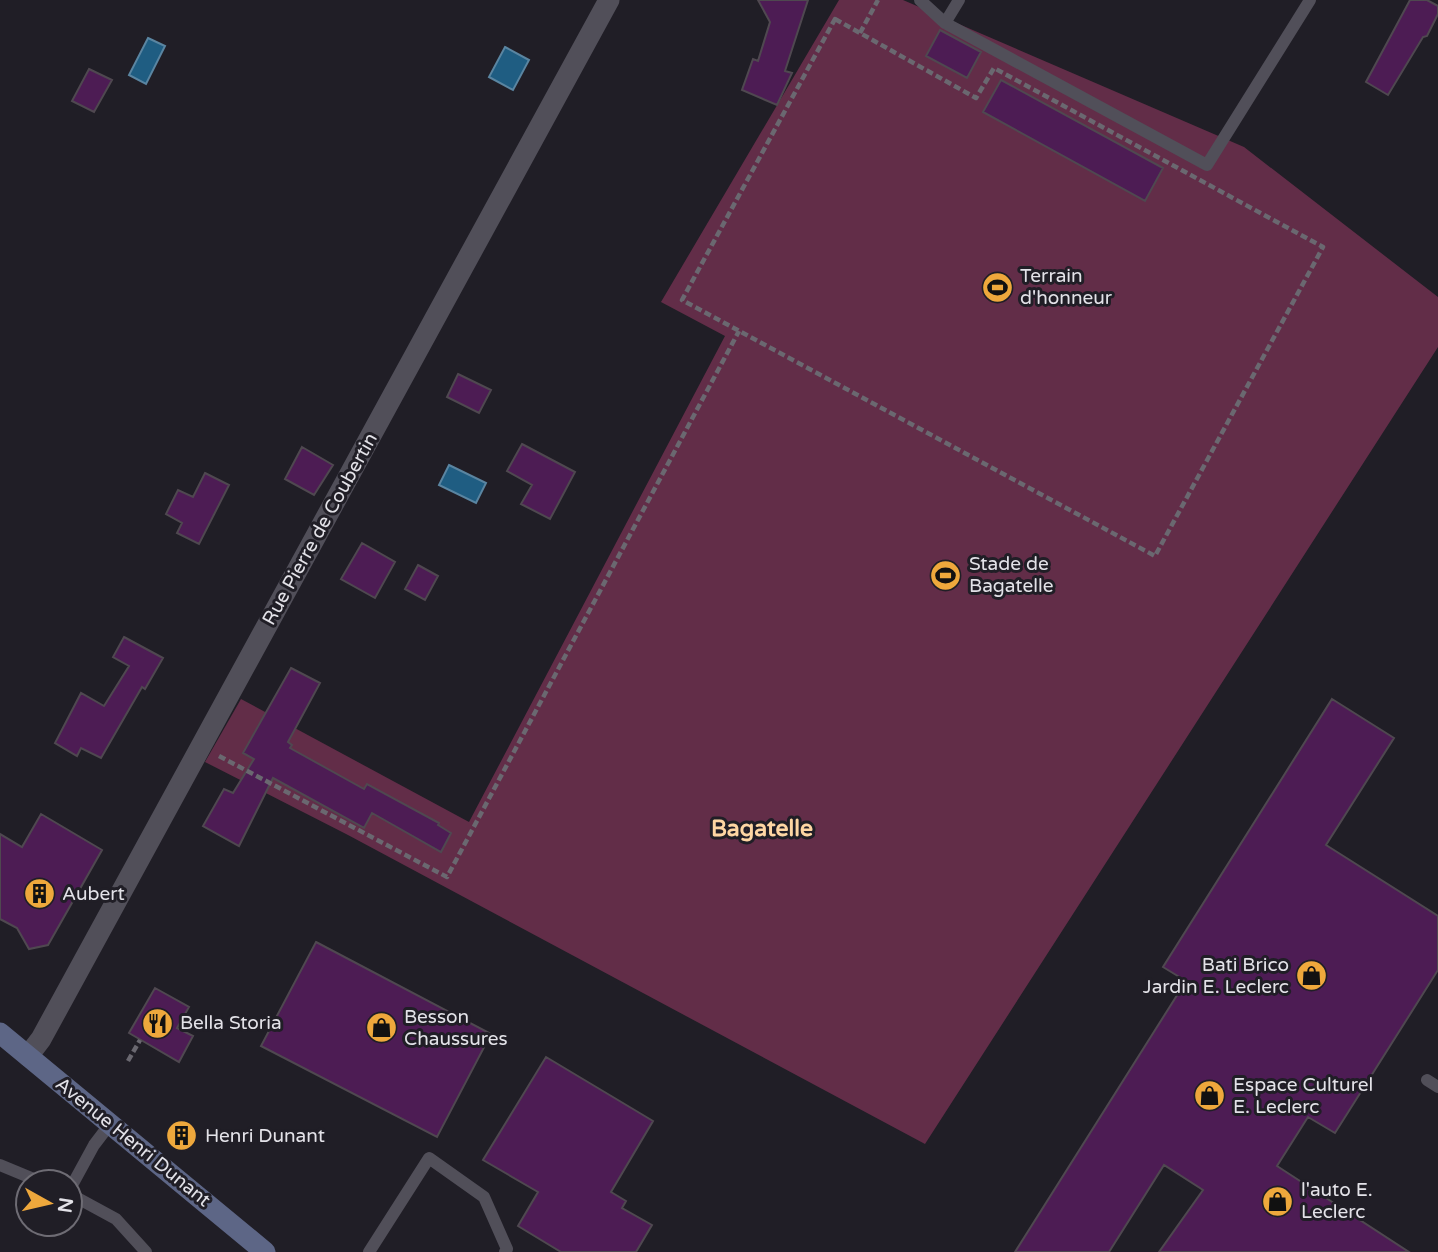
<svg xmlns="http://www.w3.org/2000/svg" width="1438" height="1252" font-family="'Varela Round',sans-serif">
  <rect width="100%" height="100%" fill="#201e26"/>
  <path fill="#622d48" d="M839 0H903L1244 147 1438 297V347L925 1144 348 835 205 762 241 699 469 822 725 336 661 302Z"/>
  <path fill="#1f5d82" stroke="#5a85a1" stroke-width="2" d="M148 38 165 46 146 84 129 75Z
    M505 47 529 60 513 90 489 77Z
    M449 465 486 483 476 503 439 485Z"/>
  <path fill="#4d1c54" stroke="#4f4850" stroke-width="2" d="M758 0H808L785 71 792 73 777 105 742 90 753 59 758 61 770 22Z
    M1410 0H1427L1438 6V14L1427 36 1423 37 1388 95 1366 82Z
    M940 30 981 52 967 78 926 56Z
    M89 69 112 80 94 112 72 101Z
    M1001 80 1163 168 1145 201 983 112Z
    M458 374 491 390 479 413 447 397Z
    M522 444 575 472 550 519 521 504 532 485 507 471Z
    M302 447 333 465 314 495 285 479Z
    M205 473 229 485 199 544 177 533 182 523 166 514 178 490 193 497Z
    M362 543 395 562 375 598 341 579Z
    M418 565 438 576 425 600 405 589Z
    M124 637 163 658 145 689 142 687 101 758 81 748 77 756 55 743 81 693 104 706 129 666 113 657Z
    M291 668 320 683 288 742 292 745 290 748 364 789 367 784 439 823 438 825 451 833 441 852 372 813 364 828 273 778 239 846 203 826 224 789 233 793 254 759 243 753Z
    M1332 699 1394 738 1326 845 1438 916V970L1335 1133 1308 1117 1277 1166 1409 1252H1159L1203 1190 1164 1165 1109 1252H1015L1186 981 1163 967Z
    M41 814 102 850 48 945 29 949 17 928 0 919V834L22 847Z
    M316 942 491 1034 437 1137 261 1046Z
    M155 988 189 1007 177 1028 193 1036 179 1062 129 1033Z
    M546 1057 653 1121 611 1192 626 1201 622 1208 652 1225 636 1252H561L518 1226 538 1192 483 1160Z"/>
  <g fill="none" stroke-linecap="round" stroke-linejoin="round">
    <path stroke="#6a6870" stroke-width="4.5" stroke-dasharray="7 3.5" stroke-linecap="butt" d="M835 19 976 98 994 68 1323 247 1155 556 682 300Z
      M860 33 878 0
      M219 756 447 877 739 331
      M128 1061 140 1040"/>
    <path stroke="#514f59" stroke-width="12" d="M920 0 945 23
      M959 0 945 23 1207 165 1310 0
      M1427 1080 1438 1087
      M0 1165 41 1182
      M70 1189 94 1145 110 1124
      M70 1194 116 1219 146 1252
      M369 1252 429 1158 484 1197 507 1249 505 1252"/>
    <path stroke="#514f59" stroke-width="21" d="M28 1056 41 1039 609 0"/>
    <path stroke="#5d6686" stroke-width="21" d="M0 1033 265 1252"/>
  </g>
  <defs>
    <symbol id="stadium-disc" viewBox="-11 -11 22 22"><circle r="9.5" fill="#eea83c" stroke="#201e26"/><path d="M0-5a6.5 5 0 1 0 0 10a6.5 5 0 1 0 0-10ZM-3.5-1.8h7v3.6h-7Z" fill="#111"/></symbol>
    <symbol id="building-disc" viewBox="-11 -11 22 22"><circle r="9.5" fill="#eea83c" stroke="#201e26"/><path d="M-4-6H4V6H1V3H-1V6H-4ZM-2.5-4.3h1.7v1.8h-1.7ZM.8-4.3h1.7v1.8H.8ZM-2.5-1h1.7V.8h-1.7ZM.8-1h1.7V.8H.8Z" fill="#111"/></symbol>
    <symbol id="shop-disc" viewBox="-11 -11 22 22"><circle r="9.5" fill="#eea83c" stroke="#201e26"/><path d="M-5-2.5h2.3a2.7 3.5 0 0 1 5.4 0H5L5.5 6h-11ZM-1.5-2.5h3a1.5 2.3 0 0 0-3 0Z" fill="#111"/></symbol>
    <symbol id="restaurant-disc" viewBox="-11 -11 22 22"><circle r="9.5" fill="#eea83c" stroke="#201e26"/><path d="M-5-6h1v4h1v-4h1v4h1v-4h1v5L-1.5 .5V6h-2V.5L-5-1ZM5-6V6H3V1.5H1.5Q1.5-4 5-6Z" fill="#111"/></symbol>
  </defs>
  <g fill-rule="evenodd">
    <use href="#stadium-disc" x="980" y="270" width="35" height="35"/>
    <use href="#stadium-disc" x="928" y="558" width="35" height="35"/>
    <use href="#building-disc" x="22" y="876" width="35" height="35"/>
    <use href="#shop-disc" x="1294" y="958" width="35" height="35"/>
    <use href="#restaurant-disc" x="140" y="1006" width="35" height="35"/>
    <use href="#shop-disc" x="364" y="1010" width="35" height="35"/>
    <use href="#shop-disc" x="1192" y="1078" width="35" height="35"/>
    <use href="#building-disc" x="164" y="1118" width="35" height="35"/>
    <use href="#shop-disc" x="1260" y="1184" width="35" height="35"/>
  </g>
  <g text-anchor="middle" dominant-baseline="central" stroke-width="6" stroke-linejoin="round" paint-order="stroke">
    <g font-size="19" fill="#e3e2e8" stroke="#201e26" text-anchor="start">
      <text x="1020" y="276">Terrain<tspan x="1020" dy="22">d'honneur</tspan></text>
      <text x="969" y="564">Stade de<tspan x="969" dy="22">Bagatelle</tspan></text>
      <text x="62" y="894">Aubert</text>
      <text x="1289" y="965" text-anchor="end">Bati Brico<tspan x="1289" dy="22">Jardin E. Leclerc</tspan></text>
      <text x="404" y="1017">Besson<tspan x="404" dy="22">Chaussures</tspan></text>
      <text x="180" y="1023">Bella Storia</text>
      <text x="1233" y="1085">Espace Culturel<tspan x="1233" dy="22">E. Leclerc</tspan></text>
      <text x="205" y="1136">Henri Dunant</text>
      <text x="1301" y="1190">l'auto E.<tspan x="1301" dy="22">Leclerc</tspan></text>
    </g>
    <g font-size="19" fill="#e3e2e8" stroke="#201e26">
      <text transform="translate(320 529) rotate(-61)">Rue Pierre de Coubertin</text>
      <text transform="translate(133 1142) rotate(39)">Avenue Henri Dunant</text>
    </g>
    <g font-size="23" font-weight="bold" fill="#fed6a3" stroke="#201e26">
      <text x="762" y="829">Bagatelle</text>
    </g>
  </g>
  <g transform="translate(49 1203) rotate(98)"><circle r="33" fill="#201e26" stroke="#6e6c74" stroke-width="2"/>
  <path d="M0-5L12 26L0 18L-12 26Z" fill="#eea83c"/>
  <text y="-10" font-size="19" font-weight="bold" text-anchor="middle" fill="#e3e2e8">N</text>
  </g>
</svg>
